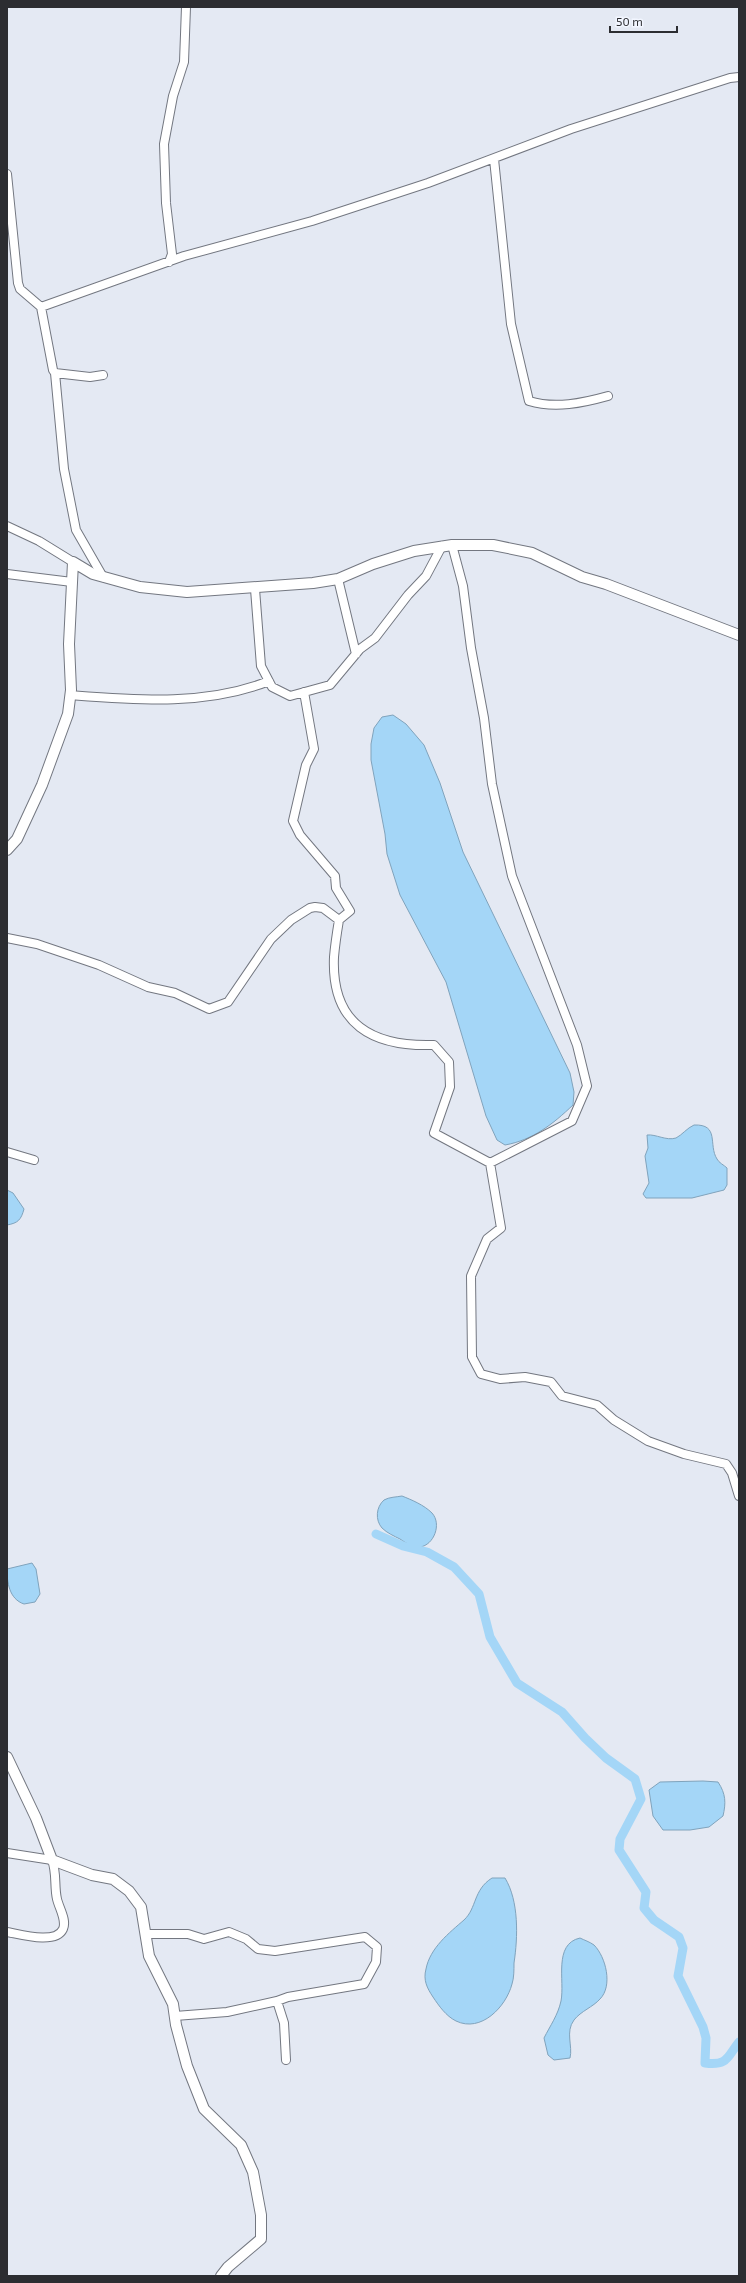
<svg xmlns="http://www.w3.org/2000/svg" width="746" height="2283" font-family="'Exo 2',sans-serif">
  <rect width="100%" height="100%" fill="#e4e9f3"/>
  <path fill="#a4d6f7" stroke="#80a3bc" d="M393 715 406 724 424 745 440 783 463 852 570 1073 574 1092 573 1105C553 1124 533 1140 505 1145L497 1140 486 1116 446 982 400 895 387 854 385 834 371 760V744L374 728 382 717Z
    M694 1125C720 1124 708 1145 717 1159 719 1163 724 1165 727 1168V1185L724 1190 692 1198H646L643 1194 649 1183 645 1156 648 1148 647 1135C656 1134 666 1141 676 1138 682 1135 687 1128 694 1125Z
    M7 1190 13 1193 24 1209C21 1220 18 1223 7 1225Z
    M402 1496C412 1500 424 1505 432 1513 442 1524 434 1545 420 1547 413 1548 406 1543 400 1539 394 1536 387 1533 382 1528 375 1520 376 1507 384 1500 389 1497 397 1497 402 1496Z
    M32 1563 36 1569 40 1594 35 1602 24 1604C9 1599 7 1582 7 1569Z
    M703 1781 718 1782C726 1794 726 1803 723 1816L709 1827 690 1830H663L653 1816 649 1790 660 1782Z
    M492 1878H505C519 1901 518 1937 514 1963 514 1970 514 1978 512 1984 506 2007 481 2033 456 2021 446 2016 439 2006 433 1997 427 1988 423 1980 426 1969 430 1948 449 1933 464 1920 477 1908 473 1890 492 1878Z
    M580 1938C584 1940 590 1942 594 1945 606 1957 613 1986 600 1999 593 2007 581 2011 574 2020 565 2032 573 2046 570 2058L554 2060 548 2055 544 2038C550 2026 558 2015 561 2001 565 1981 553 1944 580 1938Z"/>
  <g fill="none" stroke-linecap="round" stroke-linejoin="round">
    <path stroke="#a4d6f7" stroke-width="9" d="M376 1534 403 1546 427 1552 454 1567 479 1594 490 1637 517 1683 562 1712 585 1738 606 1758 635 1779 641 1799 620 1839 619 1850 646 1892 644 1908 654 1920 679 1937 683 1948 678 1976 703 2027 706 2038 705 2063C728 2066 727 2057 739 2042"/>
    <defs>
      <path id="minor" d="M494 159 511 324 529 401C555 409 583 403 608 396
        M7 174 18 283 20 289 41 307
        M169 262 172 254 166 203 164 144 173 96 184 62 186 7
        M55 373 64 469 76 530 103 577
        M103 375 90 377 55 373 53 370 41 307 184 256 312 221 428 183 571 129 730 78 739 77
        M7 526 39 541 73 562
        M452 545 463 586 471 648 484 718 492 784 512 876 577 1045 587 1086 572 1121 490 1163 501 1228 487 1239 471 1276 472 1357 481 1374 500 1379 525 1377 551 1382 562 1396 597 1405 614 1420 648 1441 684 1454 726 1464 732 1473 739 1496
        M7 574 72 582
        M338 579 356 654
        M255 589 261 666 272 687 290 696 330 685 360 649 375 638 408 595 426 576 442 546
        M304 692 314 749 306 765 293 821 300 835 335 876 336 888 350 911 339 920
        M70 695C137 700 206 706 269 681
        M7 938 37 944 99 965 148 987 175 993 209 1009 228 1002 271 939 291 920 310 908 315 907 323 908 339 920C337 932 335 945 334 957 331 1025 373 1047 434 1045L449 1062 450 1087 434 1133 490 1163
        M7 1152 34 1160
        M7 1853 52 1860C57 1873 54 1886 57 1899 59 1908 67 1920 63 1929 56 1945 19 1934 7 1932
        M145 1934H188L204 1939 229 1932 246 1939 258 1949 275 1951 365 1937 377 1947 376 1962 364 1984 288 1997 277 2001
        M175 2016 227 2012 277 2001 284 2023 286 2060"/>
      <path id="tertiary" d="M7 850 17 839 42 785 68 714 71 690 69 644 73 562 93 574 140 587 187 592 313 583 338 579 373 564 414 551 452 545H493L532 553 582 577 606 584 739 635
        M7 1757 36 1818 52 1860 92 1875 113 1879 129 1891 141 1907 149 1956 173 2004 176 2025 187 2066 204 2109 241 2145 253 2172 261 2215V2239L228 2267 221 2276"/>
    </defs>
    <use href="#minor" stroke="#737780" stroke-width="10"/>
    <use href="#tertiary" stroke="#737780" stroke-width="12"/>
    <use href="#minor" stroke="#fff" stroke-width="8"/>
    <use href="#tertiary" stroke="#fff" stroke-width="10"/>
  </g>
  <rect width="746" height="2283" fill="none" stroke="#2c2d31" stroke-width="16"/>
  <path d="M610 26v6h67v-6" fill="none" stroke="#2c2d31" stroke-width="2"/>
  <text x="616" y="26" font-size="12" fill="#2c2d31" stroke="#f2f6ff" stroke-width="3" paint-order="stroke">50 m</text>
</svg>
